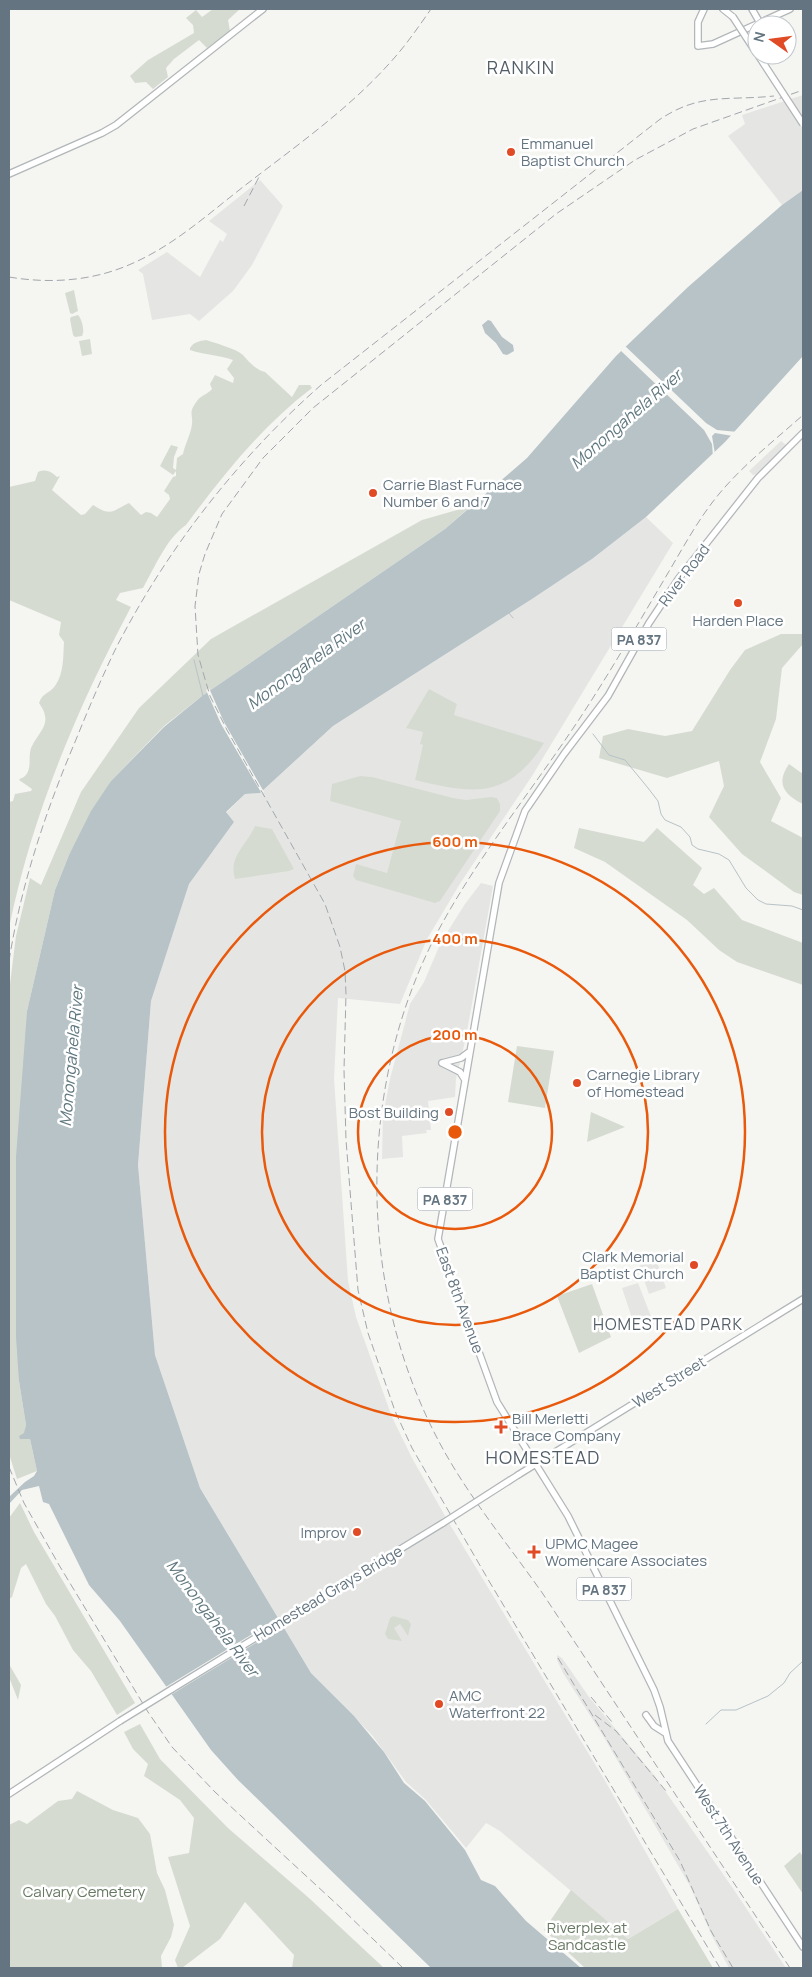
<svg xmlns="http://www.w3.org/2000/svg" width="812" height="1977" font-family="Manrope,sans-serif">
  <rect width="100%" height="100%" fill="#f5f5f1"/>
  <path fill="#e5e6e4" d="M803 95V190L782 205 728 136 745 124 742 115Z
    M260 180 283 206 252 265 233 291 199 321 190 314 152 320 143 274 138 270 167 252 200 277 220 240 223 242 227 234 209 221Z
    M781 441 786 445 757 474 753 475 749 471Z
    M646 517 673 543 532 776 461 882 427 939 400 1004 338 998 334 1079 348 1281 356 1317 392 1417 412 1458 449 1523 604 1779 678 1909 628 1939 500 1831 486 1823 466 1848 426 1800 406 1782 372 1735 311 1673 200 1488 155 1355 138 1165 151 1001 189 884 234 822 226 813 245 794 260 793 333 726 532 599 592 559Z
    M481 883 493 886 466 1037 456 1079 455 1097 428 1101 431 1130H426L427 1133 402 1136 403 1157 382 1159 383 1116 390 1079 410 1004 424 982 441 942 465 904Z
    M656 1259 666 1288 649 1294 639 1266Z
    M638 1283 652 1319 635 1327 622 1288Z
    M557 1655 562 1658 589 1697 654 1775 732 1887 786 1968H729L712 1936 690 1886 602 1734 563 1673 557 1660Z"/>
  <path fill="#d6dbd2" d="M213 9H240L228 20 230 31 207 48 199 40 174 59 166 68 168 77 153 89 146 82 135 83 130 76 148 60 194 33 193 25 186 18 196 10 202 17Z
    M74 290 78 311 72 314 70 313 65 293Z
    M78 315C82 319 85 331 82 336L75 337 73 335 70 319 71 317Z
    M90 339 92 354 82 356 79 341Z
    M206 340C215 343 237 349 243 355 248 361 257 371 265 372L292 397 299 385H310L312 388C262 426 223 475 186 525 166 539 155 567 143 588L120 593 116 600 131 607C77 708 32 815 9 928V802L13 801 15 794 31 791 32 789 19 780C20 778 23 778 25 776 33 768 27 755 32 746 41 729 53 723 39 703 43 692 49 694 55 686 64 673 63 658 64 642L59 635 61 622 9 600V487L35 481 38 472C46 469 51 471 57 477L60 476 52 490 81 515 85 514 93 505C112 517 112 511 129 503L141 515 146 512 151 513 157 517 170 499 169 495 164 491 173 477 176 476V471L173 475 160 466 171 445 178 447 174 457 173 468 176 470 177 458 183 454C185 444 191 434 192 424 193 413 188 413 197 401 200 396 208 394 212 389L210 384 215 375 233 383 234 378 227 369 233 360C219 355 205 355 190 350V348C194 342 199 341 206 340Z
    M471 506 445 529 202 696 164 726 111 781 69 855 55 890 27 1011 19 1381 26 1425 24 1438 30 1439 37 1471 17 1479 9 1454V992L16 936 30 878 41 885 81 792 139 708 211 639 422 520Z
    M781 634H803V644L782 668 776 719 760 762 781 798 771 821 803 838V895L794 892 742 854 709 817 724 786 719 761 667 778 599 758 603 736 628 729 665 736 692 731 730 670 745 650Z
    M429 689 457 704 454 715 544 743C508 800 473 794 415 780L423 745 420 744 423 732 406 728Z
    M789 764 803 774V804C783 794 776 783 789 764Z
    M360 776 372 777 453 798 466 800 491 797 497 798 500 804V811L440 901 435 903 356 880 353 876 356 864 387 873 401 821 330 801 332 784Z
    M255 826 272 829 294 869 289 871 235 879C228 856 247 845 255 826Z
    M579 828 644 842 657 828 702 868 693 885 704 894 714 888 742 920 803 943V985L737 962 719 950 687 920 605 862 574 848Z
    M517 1046 554 1051 545 1108 508 1102Z
    M591 1112 625 1127 587 1142Z
    M592 1284 611 1337 579 1353 557 1296Z
    M20 1503 34 1532 135 1703 117 1715 91 1671 73 1650 55 1616 46 1604 26 1564 21 1568 12 1597 9 1599V1518Z
    M393 1616 408 1620 411 1624 408 1636 400 1624 394 1628 402 1641 388 1639 385 1634 390 1618Z
    M9 1664 21 1685 18 1700 9 1677Z
    M140 1724 160 1759 228 1828 309 1898 384 1968H292L294 1955 245 1902 220 1939 182 1968H178L175 1960 190 1926 168 1857 189 1853 194 1818 180 1800 144 1776 148 1764 133 1749 124 1732Z
    M77 1791 113 1810 138 1818 150 1834 157 1873 165 1890 174 1925 171 1937 161 1956 162 1968H9V1825L19 1820 27 1824 58 1801 72 1799Z
    M800 1852 803 1857V1894L784 1866Z
    M571 1890 628 1939 678 1909 713 1968H585L544 1930Z"/>
  <path fill="#b7c3c7" d="M803 190V356L725 442 646 517 592 559 532 599 333 726 260 793 245 794 226 812 234 822 189 884 151 1001 138 1165 155 1355 200 1488 311 1673 354 1716 384 1752 404 1783 425 1801 465 1850 481 1880 495 1886 526 1921 581 1968H431L238 1780 211 1750 120 1621 89 1585 49 1504 43 1502 39 1486 22 1490 9 1504V1497L25 1482 34 1476 37 1471 30 1439H20L19 1436 24 1433 26 1425 19 1381 16 1337V1157L27 1011 55 890 69 855 91 811 111 781 164 727 202 696 445 529 527 458 616 356 688 287 782 205Z
    M488 320 491 321 502 337 513 345 514 351 507 355 503 354 496 343 485 333 482 325Z"/>
  <path fill="#f5f5f1" d="M624 345 706 423 717 430 738 432 733 436 715 433 712 436 715 454 713 457 712 444 704 430 619 349Z
    M209 688 224 722 264 792 262 794 221 724 206 690Z
    M280 1617 285 1625 169 1696 164 1688Z"/>
  <g fill="none" stroke-linecap="round" stroke-linejoin="round">
    <path stroke="#b7c3c7" stroke-width="1" d="M509 613 513 618
      M194 660 203 696
      M593 734 609 755 625 760 648 788 658 801 661 814 665 820 681 827 690 837 692 845 698 849 719 854 729 860 746 888 758 900 766 904 792 906 803 910
      M706 1724 721 1710H736L768 1696 784 1683 790 1673 803 1661"/>
    <defs>
      <path id="major" d="M704 9 698 22V46L713 44 790 9
        M723 9 733 17
        M752 9 760 23
        M9 174 102 133 116 125 263 9
        M803 433 758 478 679 578 649 623 608 696 564 754 525 811 499 883 438 1239 497 1402 568 1516 654 1690 660 1707 668 1741 803 1947
        M442 1063 461 1058 469 1052
        M442 1063 460 1072 465 1080
        M518 1475 803 1299
        M172 1689 443 1523
        M646 1715 654 1726 665 1733
        M9 1794 120 1721"/>
    </defs>
    <use href="#major" stroke="#b1b6b9" stroke-width="8"/>
    <use href="#major" stroke="#fff" stroke-width="5.5"/>
    <path stroke="#a1a7ac" stroke-width="1" stroke-dasharray="8 4" stroke-linecap="butt" d="M244 206 259 177
      M9 277C50 284 93 281 131 264 173 246 207 215 243 187 292 149 345 112 387 66 404 48 417 29 431 9
      M9 961C21 885 45 813 75 742 88 710 101 679 116 648 167 549 237 459 321 385L659 120C700 92 728 101 774 96
      M9 1467 24 1503 59 1565 148 1712 172 1747 215 1792 342 1909 403 1968
      M558 1658 680 1861 711 1931 733 1968
      M591 1697 612 1722
      M595 1715 616 1731 666 1791
      M720 1968 489 1581 412 1448 395 1411 368 1333 358 1290 346 1140 344 1070 346 994 345 971 340 947 325 904 227 730 210 696 198 655 195 606 199 574 205 554 222 514 263 458 313 408 556 214 635 160 693 129 803 90
      M790 1968 543 1594C505 1540 462 1489 433 1430 357 1278 358 1084 437 933 476 859 533 789 580 718 611 671 639 622 668 573 684 546 699 518 719 494 744 464 775 440 803 415"/>
    <defs>
      <path id="major-bridge" d="M733 17 757 54
        M758 55 803 124
        M443 1523 518 1475
        M120 1721 172 1689"/>
    </defs>
    <use href="#major-bridge" stroke="#b1b6b9" stroke-width="8" stroke-linecap="butt"/>
    <use href="#major-bridge" stroke="#fff" stroke-width="5.5"/>
  </g>
  <g fill="none" stroke="#e8590c" stroke-width="2.5">
    <circle cx="455" cy="1132" r="97"/>
    <circle cx="455" cy="1132" r="193"/>
    <circle cx="455" cy="1132" r="290"/>
  </g>
  <g fill="#e04a25" stroke="#fff" stroke-width="2">
    <circle cx="511" cy="152" r="5"/>
    <circle cx="373" cy="493" r="5"/>
    <circle cx="738" cy="603" r="5"/>
    <circle cx="577" cy="1083" r="5"/>
    <circle cx="449" cy="1112" r="5"/>
    <circle cx="694" cy="1265" r="5"/>
    <path d="M498.5 1419.5h5v5h5v5h-5v5h-5v-5h-5v-5h5z"/>
    <circle cx="357" cy="1532" r="5"/>
    <path d="M531.5 1544.5h5v5h5v5h-5v5h-5v-5h-5v-5h5z"/>
    <circle cx="439" cy="1704" r="5"/>
  </g>
  <g text-anchor="middle" dominant-baseline="central" stroke-width="5" stroke-linejoin="round" paint-order="stroke">
    <g fill="#fff" stroke="#929ea7" stroke-width="1">
      <rect x="611.5" y="627.5" width="55" height="23" rx="4"/>
      <rect x="417.5" y="1187.5" width="55" height="23" rx="4"/>
      <rect x="576.5" y="1577.5" width="55" height="23" rx="4"/>
    </g>
    <g font-size="14" font-weight="bold" fill="#647581">
      <text x="639" y="639">PA 837</text>
      <text x="445" y="1199">PA 837</text>
      <text x="604" y="1589">PA 837</text>
    </g>
    <g font-size="15" fill="#647581" stroke="#fff" text-anchor="start">
      <text x="521" y="143">Emmanuel<tspan x="521" dy="17">Baptist Church</tspan></text>
      <text x="383" y="484">Carrie Blast Furnace<tspan x="383" dy="17">Number 6 and 7</tspan></text>
      <text x="738" y="620" text-anchor="middle">Harden Place</text>
      <text x="587" y="1074">Carnegie Library<tspan x="587" dy="17">of Homestead</tspan></text>
      <text x="439" y="1112" text-anchor="end">Bost Building</text>
      <text x="684" y="1256" text-anchor="end">Clark Memorial<tspan x="684" dy="17">Baptist Church</tspan></text>
      <text x="512" y="1418">Bill Merletti<tspan x="512" dy="17">Brace Company</tspan></text>
      <text x="347" y="1532" text-anchor="end">Improv</text>
      <text x="545" y="1543">UPMC Magee<tspan x="545" dy="17">Womencare Associates</tspan></text>
      <text x="449" y="1695">AMC<tspan x="449" dy="17">Waterfront 22</tspan></text>
    </g>
    <g font-size="15" fill="#647581" stroke="#fff">
      <text transform="translate(684 575) rotate(-53)">River Road</text>
      <text transform="translate(460 1300) rotate(70)">East 8th Avenue</text>
      <text transform="translate(669 1382) rotate(-32)">West Street</text>
      <text transform="translate(328 1593) rotate(-31)">Homestead Grays Bridge</text>
      <text transform="translate(729 1835) rotate(57)">West 7th Avenue</text>
    </g>
    <g font-size="15" fill="#687963" stroke="#fff">
      <text x="84" y="1891">Calvary Cemetery</text>
      <text x="587" y="1927">Riverplex at<tspan x="587" dy="17">Sandcastle</tspan></text>
    </g>
    <g font-size="16" font-style="italic" fill="#5f777f" stroke="#fff">
      <text transform="translate(626 419) rotate(-41)">Monongahela River</text>
      <text transform="translate(306 664) rotate(-36)">Monongahela River</text>
      <text transform="translate(71 1056) rotate(-85)">Monongahela River</text>
      <text transform="translate(213 1618) rotate(53)">Monongahela River</text>
    </g>
    <g font-size="16" letter-spacing="1" fill="#525e67" stroke="#fff">
      <text x="668" y="1324">HOMESTEAD PARK</text>
    </g>
    <g font-size="18" letter-spacing="1" fill="#525e67" stroke="#fff">
      <text x="521" y="67">RANKIN</text>
      <text x="543" y="1457">HOMESTEAD</text>
    </g>
  </g>
  <circle cx="455" cy="1132" r="8" fill="#e8590c" stroke="#fff" stroke-width="2.5"/>
  <g font-size="15" text-anchor="middle" font-weight="bold" fill="#e8590c" stroke="#fff" stroke-width="5" stroke-linejoin="round" paint-order="stroke">
    <text x="455" y="847">600 m</text>
    <text x="455" y="944">400 m</text>
    <text x="455" y="1040">200 m</text>
  </g>
  <rect width="812" height="1977" fill="none" stroke="#647581" stroke-width="20"/>
  <g transform="translate(772 40) rotate(284)"><circle r="24" fill="#ffffff" stroke="#c1c8cd"/>
  <path d="M0-4L9 19L0 12L-9 19Z" fill="#e04a25"/>
  <text y="-8" font-size="14" font-weight="bold" text-anchor="middle" fill="#647581">N</text>
  </g>
</svg>
